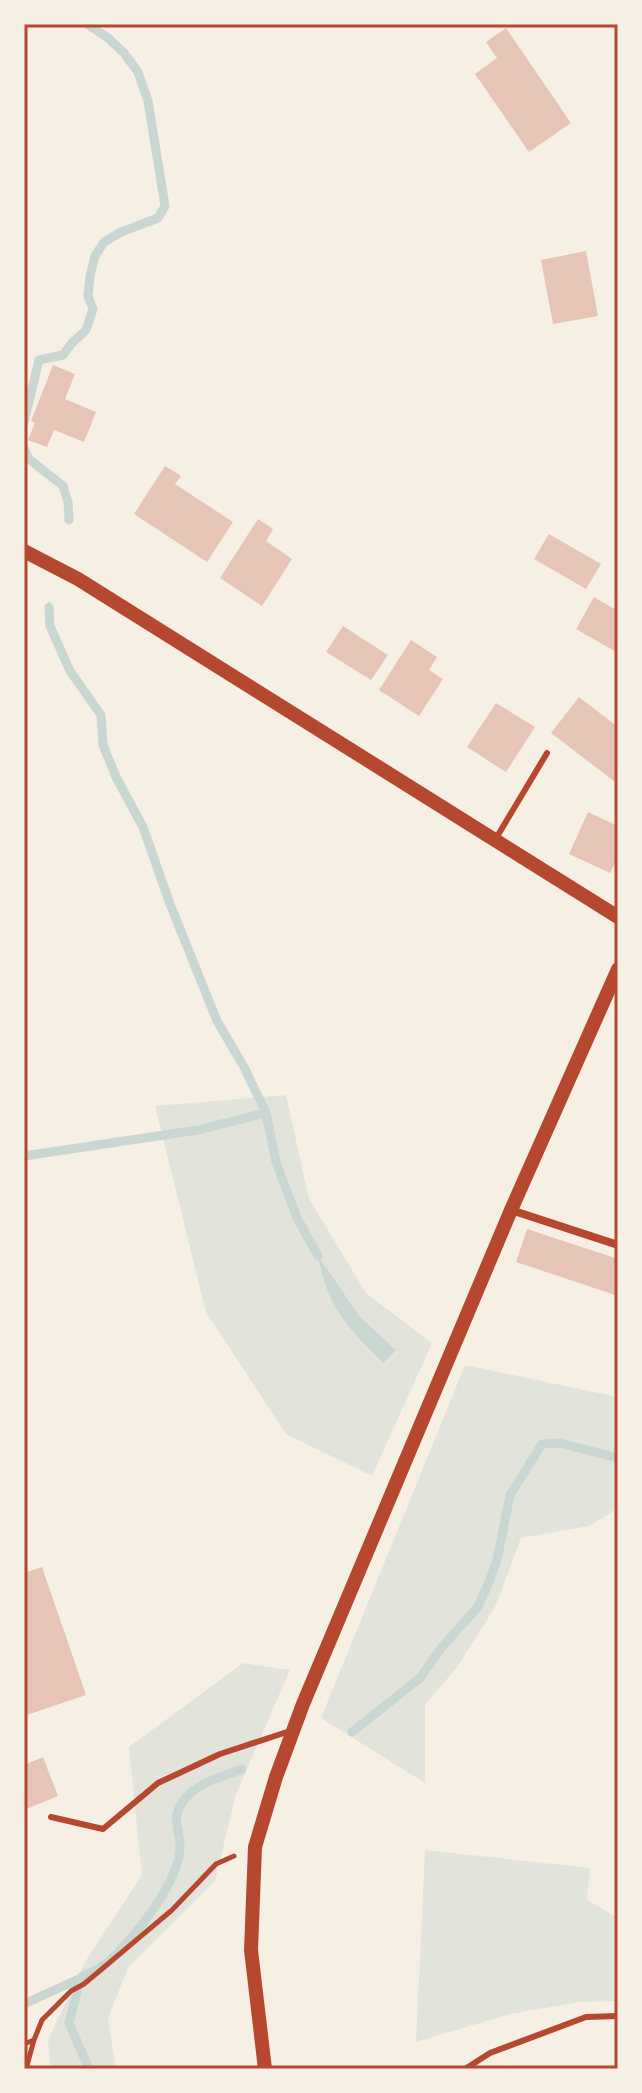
<svg xmlns="http://www.w3.org/2000/svg" width="642" height="2093" font-family="'PT Serif',serif">
  <rect width="100%" height="100%" fill="#f6efe4"/>
  <path fill="#e2e4dc" d="M286 1095 309 1199 366 1293 432 1343 372 1476 286 1434 206 1312 155 1106Z
    M465 1365 618 1397V1508L589 1526 521 1538 496 1605 458 1666 425 1705V1783L321 1718Z
    M243 1663 290 1670 236 1794 215 1881 128 1968 108 2018 116 2069H51L48 2040 85 1962 142 1875 129 1747Z
    M425 1850 590 1868 587 1900 618 1918V2001L580 2002 510 2014 416 2042Z"/>
  <path fill="#c9d6d2" d="M318 1256 360 1317 396 1350 383 1363C346 1325 328 1309 318 1256Z"/>
  <g fill="none" stroke-linecap="round" stroke-linejoin="round">
    <path stroke="#c9d6d2" stroke-width="9" d="M24 422 39 360 63 355 72 343 86 330 93 309 88 296 90 276 95 256 104 242 121 232 158 218 165 206 148 101 138 72 124 53 108 38 87 24
      M24 448 29 459 63 486 68 502 69 520
      M49 607 50 626 70 671 101 715 103 745 116 777 143 827 170 904 217 1021 244 1067 266 1113 276 1162 297 1218 318 1256
      M24 1156 198 1130 266 1113
      M352 1732 420 1678 442 1647 477 1608 487 1587 497 1560 510 1495 542 1444 560 1443 618 1458
      M24 2004 83 1977
      M89 2069 69 2023 81 1977C91 1973 100 1969 108 1962 134 1939 178 1883 180 1849 181 1830 170 1819 183 1801 196 1783 222 1777 242 1769"/>
  </g>
  <path fill="#e6c5b7" d="M506 28 571 123 529 152 475 74 497 58 486 42Z
    M586 251 598 316 553 324 541 260Z
    M53 365 75 374 65 399 96 412 84 442 54 430 47 447 28 440 35 423 31 421Z
    M165 466 181 476 175 484 233 522 207 562 134 514Z
    M258 519 273 529 266 541 292 559 262 606 220 578Z
    M549 534 601 564 586 589 534 559Z
    M594 597 618 611V653L576 629Z
    M343 626 388 655 371 680 326 652Z
    M411 640 437 657 429 670 443 679 419 716 379 690Z
    M579 697 618 727V776L614 781 551 733Z
    M496 703 535 727 506 772 467 747Z
    M588 812 618 826V857L610 873 569 854Z
    M527 1229 618 1259V1296L516 1262Z
    M42 1567 86 1695 24 1716V1573Z
    M43 1757 58 1796 24 1810V1765Z"/>
  <g fill="none" stroke-linecap="round" stroke-linejoin="round">
    <path stroke="#b5482f" stroke-width="5" d="M24 2044 34 2040 42 2020 71 1991 84 1984 172 1910 216 1864 234 1856
      M26 2069 34 2040"/>
    <path stroke="#b5482f" stroke-width="6" d="M495 840 547 753
      M51 1817 103 1829 158 1783 220 1754 290 1731
      M465 2069 490 2053 586 2017 618 2016"/>
    <path stroke="#b5482f" stroke-width="8" d="M511 1210 618 1245"/>
    <path stroke="#b5482f" stroke-width="14" d="M24 551 78 579 618 917
      M265 2069 251 1950 255 1847 276 1777 303 1704 511 1210 618 969"/>
  </g>
  <rect width="642" height="2093" fill="none" stroke="#f6efe4" stroke-width="52"/>
  <rect x="26" y="26" width="590" height="2041" fill="none" stroke="#b5482f" stroke-width="3"/>
</svg>
